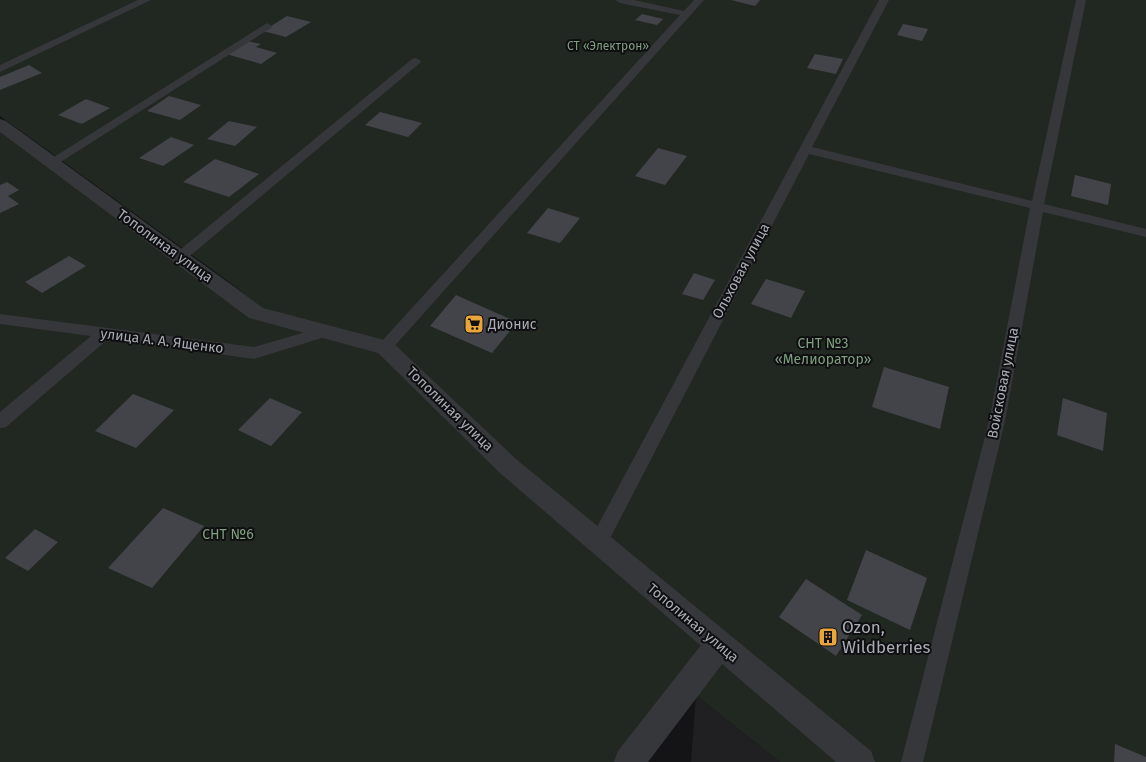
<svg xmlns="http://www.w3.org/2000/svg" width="1146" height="762" font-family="'Fira Sans',sans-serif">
  <rect width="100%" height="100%" fill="#141416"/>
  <path fill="#202023" d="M696 695 780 762H691Z"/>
  <path fill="#212821" d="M0 0H1146V762H780L696 695 647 762H0V126L246 294 0 116Z"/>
  <path fill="#434449" d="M731 0H760L755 6Z
    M642 14 663 19 657 25 635 20Z
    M287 16 311 22 286 37 263 31Z
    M903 24 928 29 922 41 897 35Z
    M247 41 261 44 256 47 277 53 261 64 226 54Z
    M815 54 843 59 836 74 807 68Z
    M29 65 42 73 0 90V77Z
    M169 96 201 105 180 120 147 111Z
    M86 99 110 108 82 124 58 115Z
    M380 112 422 123 408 137 365 125Z
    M229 121 257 127 235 146 207 139Z
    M171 137 194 145 163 166 139 158Z
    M658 148 687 156 665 185 635 176Z
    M215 159 259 174 229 197 183 182Z
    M1075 175 1111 184 1108 205 1071 196Z
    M7 182 19 190 8 196 19 204 0 213V185Z
    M548 208 580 218 560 243 527 233Z
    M69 256 86 266 42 293 25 282Z
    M694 273 715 280 703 300 682 294Z
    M766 279 805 291 791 318 751 304Z
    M456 295 517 322 492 353 430 326Z
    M884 367 949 387 940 429 872 407Z
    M133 394 174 410 136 448 95 431Z
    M270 398 302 412 271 446 238 430Z
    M1063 398 1107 413 1103 451 1057 435Z
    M163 508 204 526 152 588 108 568Z
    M35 529 58 542 28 571 5 558Z
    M866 550 927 578 910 630 847 600Z
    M806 579 862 615 836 656 779 617Z
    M1115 744 1146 757V762H1114Z"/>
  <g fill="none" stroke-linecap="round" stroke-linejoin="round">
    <path fill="#36373b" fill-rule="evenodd" d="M138 0H151L0 72V65Z
      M615 0H634L684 11 694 0H704L390 351 385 353 380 351 377 347 380 343 680 15 620 3Z
      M879 0H889L812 147 1032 201 1076 0H1086L1044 204 1146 229V237L1043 212 1005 421 923 762H901L989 421 1030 208 809 154 605 548 598 550 591 548 589 542Z
      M267 23 272 26 271 28 56 165 52 166 46 162Z
      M416 58 421 61 420 63 185 260H175L173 257 175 254 412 59Z
      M0 314 254 347 323 327 328 328 331 332 328 336 254 359 108 339 6 427 0 428V412L91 336 0 324Z"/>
    <path fill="#36373b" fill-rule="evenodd" d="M719 632 729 635 733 645 729 655 648 762H614L618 751 709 635Z"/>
    <path fill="#36373b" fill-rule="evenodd" d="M0 119 6 121 263 308 392 342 516 459 871 751 875 762H836L500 473 378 353 249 318 0 132Z"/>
  </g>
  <defs>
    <symbol id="supermarket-square" viewBox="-11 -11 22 22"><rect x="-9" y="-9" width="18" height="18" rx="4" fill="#e7a53b" stroke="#0f0f11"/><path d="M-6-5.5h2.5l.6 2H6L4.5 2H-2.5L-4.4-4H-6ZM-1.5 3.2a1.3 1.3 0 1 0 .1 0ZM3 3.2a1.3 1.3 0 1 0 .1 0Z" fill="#111"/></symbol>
    <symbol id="building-square" viewBox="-11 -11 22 22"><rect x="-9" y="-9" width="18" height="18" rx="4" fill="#e7a53b" stroke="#0f0f11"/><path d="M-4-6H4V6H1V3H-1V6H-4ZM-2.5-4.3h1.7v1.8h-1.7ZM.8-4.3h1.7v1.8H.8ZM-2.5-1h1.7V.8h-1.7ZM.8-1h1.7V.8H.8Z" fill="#111"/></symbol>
  </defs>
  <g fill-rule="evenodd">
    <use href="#supermarket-square" x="463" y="313" width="22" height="22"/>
    <use href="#building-square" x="817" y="626" width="22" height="22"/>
  </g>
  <g text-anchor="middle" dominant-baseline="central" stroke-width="4" stroke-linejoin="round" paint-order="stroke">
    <g font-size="12" fill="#7f9f7f" stroke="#0f0f11">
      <text x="608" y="46">СТ «Электрон»</text>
    </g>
    <g font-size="14" fill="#a7acb5" stroke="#0f0f11">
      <text transform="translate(165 246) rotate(36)">Тополиная улица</text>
      <text transform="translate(741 271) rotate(-62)">Ольховая улица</text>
      <text transform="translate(162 341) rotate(7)">улица А. А. Ященко</text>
      <text transform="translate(1003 383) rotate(-79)">Войсковая улица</text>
      <text transform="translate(450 409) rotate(44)">Тополиная улица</text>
      <text transform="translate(693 623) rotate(40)">Тополиная улица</text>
    </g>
    <g font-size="14" fill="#a7acb5" stroke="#0f0f11" text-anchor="start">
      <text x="488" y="324">Дионис</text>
    </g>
    <g font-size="14" fill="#7f9f7f" stroke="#0f0f11">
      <text x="823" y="343">СНТ №3<tspan x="823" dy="16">«Мелиоратор»</tspan></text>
      <text x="228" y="534">СНТ №6</text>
    </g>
    <g font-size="17" fill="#a7acb5" stroke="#0f0f11" text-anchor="start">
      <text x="842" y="627">Ozon,<tspan x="842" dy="20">Wildberries</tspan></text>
    </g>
  </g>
</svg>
